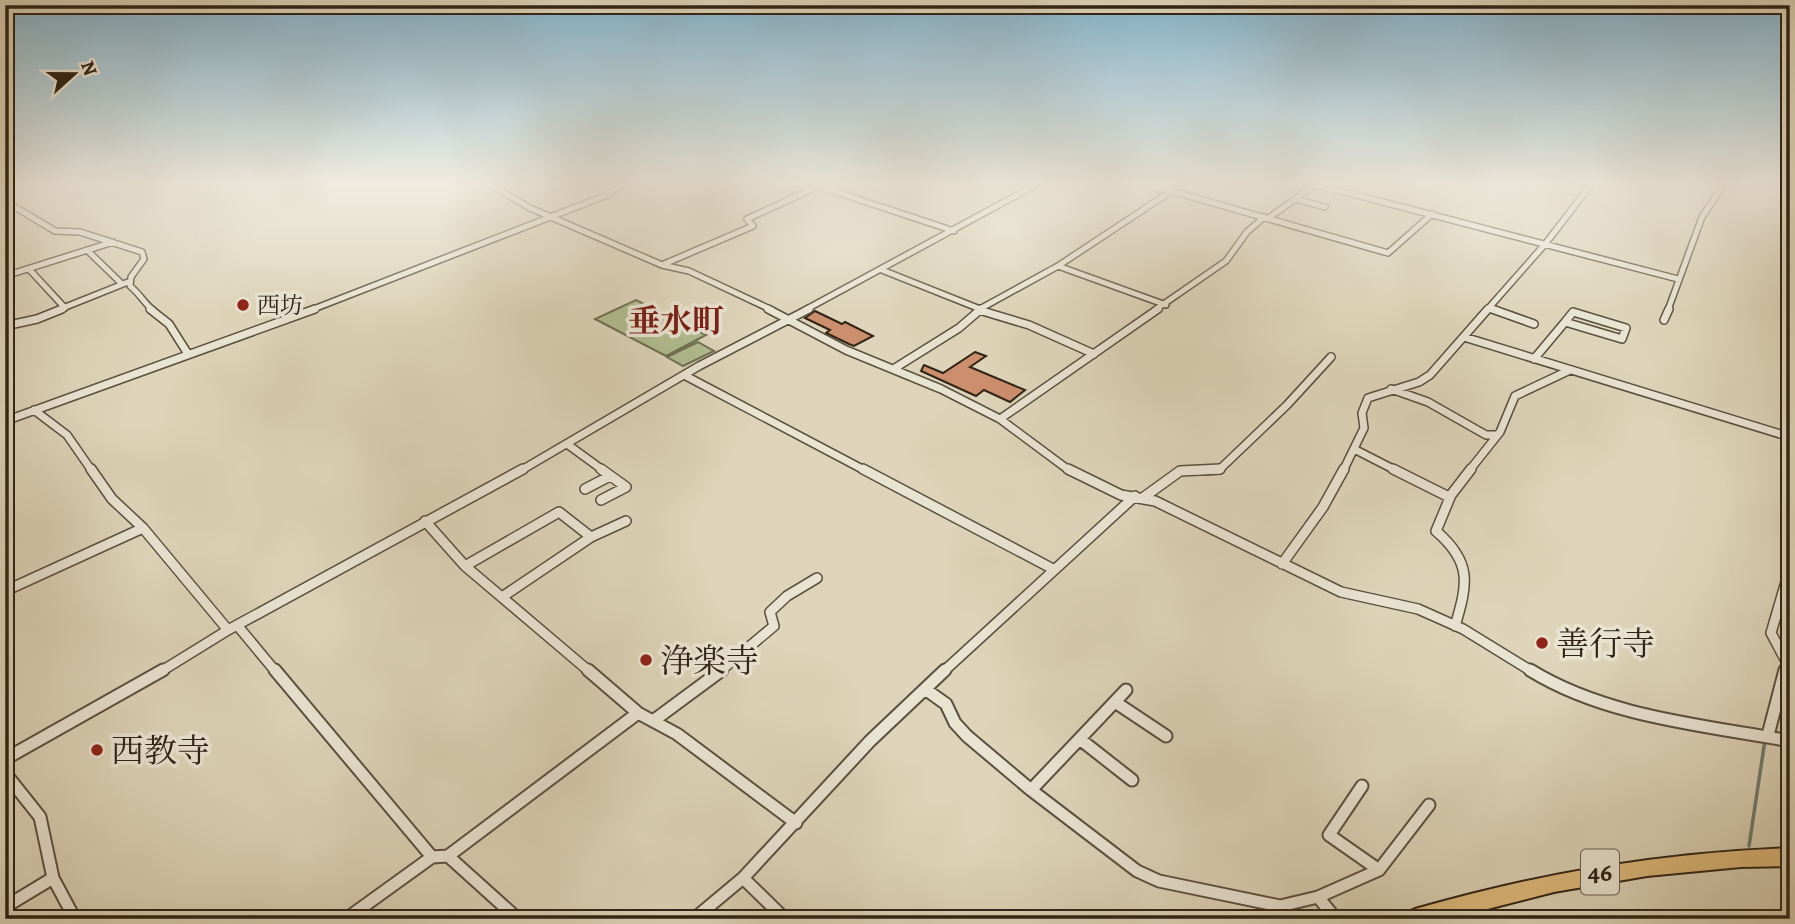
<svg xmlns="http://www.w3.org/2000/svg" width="1795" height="924" font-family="Alegreya,'Noto Serif JP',serif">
  <rect width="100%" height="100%" fill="#ddd4b9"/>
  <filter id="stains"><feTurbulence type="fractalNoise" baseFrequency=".00286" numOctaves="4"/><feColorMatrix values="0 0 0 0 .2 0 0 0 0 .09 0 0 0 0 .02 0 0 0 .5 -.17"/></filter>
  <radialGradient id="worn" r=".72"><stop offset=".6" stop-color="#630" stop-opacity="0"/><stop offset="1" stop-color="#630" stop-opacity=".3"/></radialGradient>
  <path fill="#b0bd90" stroke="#707053" stroke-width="2" d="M636 300 706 335 666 356 595 319Z
    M698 342 714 351 683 366 667 357Z"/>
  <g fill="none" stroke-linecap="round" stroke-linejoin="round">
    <path stroke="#6c7d6f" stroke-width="3.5" d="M1749 846 1765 740"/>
  </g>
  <path fill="#cd8e6d" stroke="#2f2416" stroke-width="2" d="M815 311 842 324 845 322 873 336 854 346 849 344 826 333 830 330 805 318Z
    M975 352 986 356 970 367 1025 390 1010 402 984 390 976 396 921 371 924 365 943 373Z"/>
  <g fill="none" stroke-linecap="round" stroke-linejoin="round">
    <defs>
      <path id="street-far3" d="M486 182 530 208 662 265 689 271 772 310
        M806 182 954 231
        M1140 182 1388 253 1432 214
        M1306 182 1678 279
        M1236 184 1239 182
        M1160 189 1173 182
        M1295 199 1325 207
        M5 201 55 231 80 232 142 252 144 259 131 277 130 286C140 294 144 303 153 310
        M1270 217 1316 184
        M87 250 121 283
        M664 264 753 226 747 219 819 186
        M1058 266 1166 305
        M29 269 65 308
        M882 270 980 309
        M5 276 113 242
        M1490 308 1497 310
        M58 310 128 282
        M311 310 607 195 625 182
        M805 310 1041 182
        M978 310 1058 266 1170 192
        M1155 310 1226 261 1247 232 1264 217
        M1487 310 1546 243 1593 182
        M1668 310 1702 217 1721 189"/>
      <path id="street-far2" d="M150 309 169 324 188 354
        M768 309 846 350 941 389 1000 419 1070 471
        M1492 309 1534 324
        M979 310 1029 325 1094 354
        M1573 312 1626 328 1622 339 1565 322Z
        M1664 320 1669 309
        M5 326 37 319 62 309
        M1464 337 1790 437
        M1534 359 1565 322
        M895 368 959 328 981 309
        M684 375 866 471
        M1391 389 1428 402 1486 435H1496
        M34 410 67 435 92 471
        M1000 419 1158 309
        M5 421 315 309
        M567 444 604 471
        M1354 449 1397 471
        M520 471 699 366 809 309
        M1195 471 1219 470 1287 405 1331 357
        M1343 471 1364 428 1362 413 1368 398 1419 382 1430 375 1488 309
        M1469 471 1500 432 1515 396 1570 370"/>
      <path id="street-far1" d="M91 469 112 499 143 528 228 630
        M863 469 1053 569
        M1068 469 1121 495 1155 501 1341 592 1418 609 1463 629 1533 672
        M1393 469 1449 497
        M585 489 610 476
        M1144 497 1180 471 1220 469
        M601 500 626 487 601 469
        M425 521 465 566 590 672
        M1282 564 1323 507 1344 469
        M465 566 559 512 591 537 626 521
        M5 591 143 528
        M502 597 591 537
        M237 625 276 672
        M1455 626C1468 583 1472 562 1436 531L1451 495 1471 469
        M160 672 228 630 523 469
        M719 672 774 626 770 612 787 596 817 578
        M943 672 1135 496
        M1785 672 1787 663 1771 633 1790 568"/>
      <path id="street" d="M275 670 432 857
        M588 670 638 713 677 734 796 823
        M1530 670C1606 717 1703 725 1790 741
        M925 689 946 704 955 723 967 736 1031 790 1137 871 1159 881 1280 906 1318 897 1336 919
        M1115 702 1166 736
        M653 721 722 670
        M1768 735 1785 670
        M1081 740 1132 780
        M5 759 163 670
        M5 773 40 817 53 878 75 919
        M1362 786 1329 835 1379 870
        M1031 790 1126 690
        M448 856 518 919
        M743 878 785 919
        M1318 897 1379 870 1429 805
        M5 907 53 878
        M346 919 432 857 448 856 638 713
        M694 919 743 878 870 741 945 670"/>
      <path id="primary" d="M1790 848V866L1741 867 1647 876 1554 892 1448 919H1405L1408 912 1415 909C1542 873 1657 853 1790 848Z"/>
    </defs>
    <use href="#street-far3" stroke="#5a503f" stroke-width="8"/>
    <use href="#street-far2" stroke="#5a503f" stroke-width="10"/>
    <use href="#street-far1" stroke="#5a503f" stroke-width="12"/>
    <use href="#street" stroke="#5a503f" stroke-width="15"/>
    <use href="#primary" stroke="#2f2416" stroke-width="4"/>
    <use href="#street-far3" stroke="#e9e3d2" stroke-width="5"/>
    <use href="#street-far2" stroke="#e9e3d2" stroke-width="7"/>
    <use href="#street-far1" stroke="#e9e3d2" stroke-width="9"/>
    <use href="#street" stroke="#e9e3d2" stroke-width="11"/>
    <use href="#primary" fill="#deba7c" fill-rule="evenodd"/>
  </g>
  <linearGradient id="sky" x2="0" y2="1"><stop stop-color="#86b6cf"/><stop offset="0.59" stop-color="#f0ece0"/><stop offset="1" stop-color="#f0ece0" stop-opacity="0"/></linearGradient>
  <rect width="1795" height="311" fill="url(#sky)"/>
  <g fill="#8f2418" stroke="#e9e3d2" stroke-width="2.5">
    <circle cx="243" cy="305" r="7"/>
    <circle cx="1542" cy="643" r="7"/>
    <circle cx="646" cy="660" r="7"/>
    <circle cx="97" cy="750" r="7"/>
  </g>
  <g text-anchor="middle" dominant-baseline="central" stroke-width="7" stroke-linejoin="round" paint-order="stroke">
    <g font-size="23" fill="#2f2416" stroke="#e9e3d2" text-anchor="start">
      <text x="257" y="305">西坊</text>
    </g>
    <rect fill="#e9e3d2" stroke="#675d4e" stroke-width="2" x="1581" y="849.5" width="38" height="45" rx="5"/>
    <g font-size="26" font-weight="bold" fill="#2f2416">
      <text x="1600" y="872">46</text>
    </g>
    <g font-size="32" font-weight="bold" fill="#7a1f14" stroke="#e9e3d2">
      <text x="676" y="321">垂水町</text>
    </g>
    <g font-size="33" fill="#2f2416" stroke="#e9e3d2" text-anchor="start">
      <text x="1556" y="643">善行寺</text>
      <text x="660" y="660">浄楽寺</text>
      <text x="111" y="750">西教寺</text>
    </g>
  </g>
  <rect width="1795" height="924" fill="none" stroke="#ddd4b9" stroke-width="28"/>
  <rect x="7" y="7" width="1781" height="910" fill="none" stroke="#2f2416" stroke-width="3.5"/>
  <rect x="14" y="14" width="1767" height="896" fill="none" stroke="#2f2416" stroke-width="2"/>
  <g transform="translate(74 74) rotate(69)" stroke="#e9e3d2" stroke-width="5" paint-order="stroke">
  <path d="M0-5L12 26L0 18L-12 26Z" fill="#2f2416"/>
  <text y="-10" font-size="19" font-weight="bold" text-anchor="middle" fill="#2f2416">N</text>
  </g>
  <rect width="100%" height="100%" filter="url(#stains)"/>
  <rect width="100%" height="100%" fill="url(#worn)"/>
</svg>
